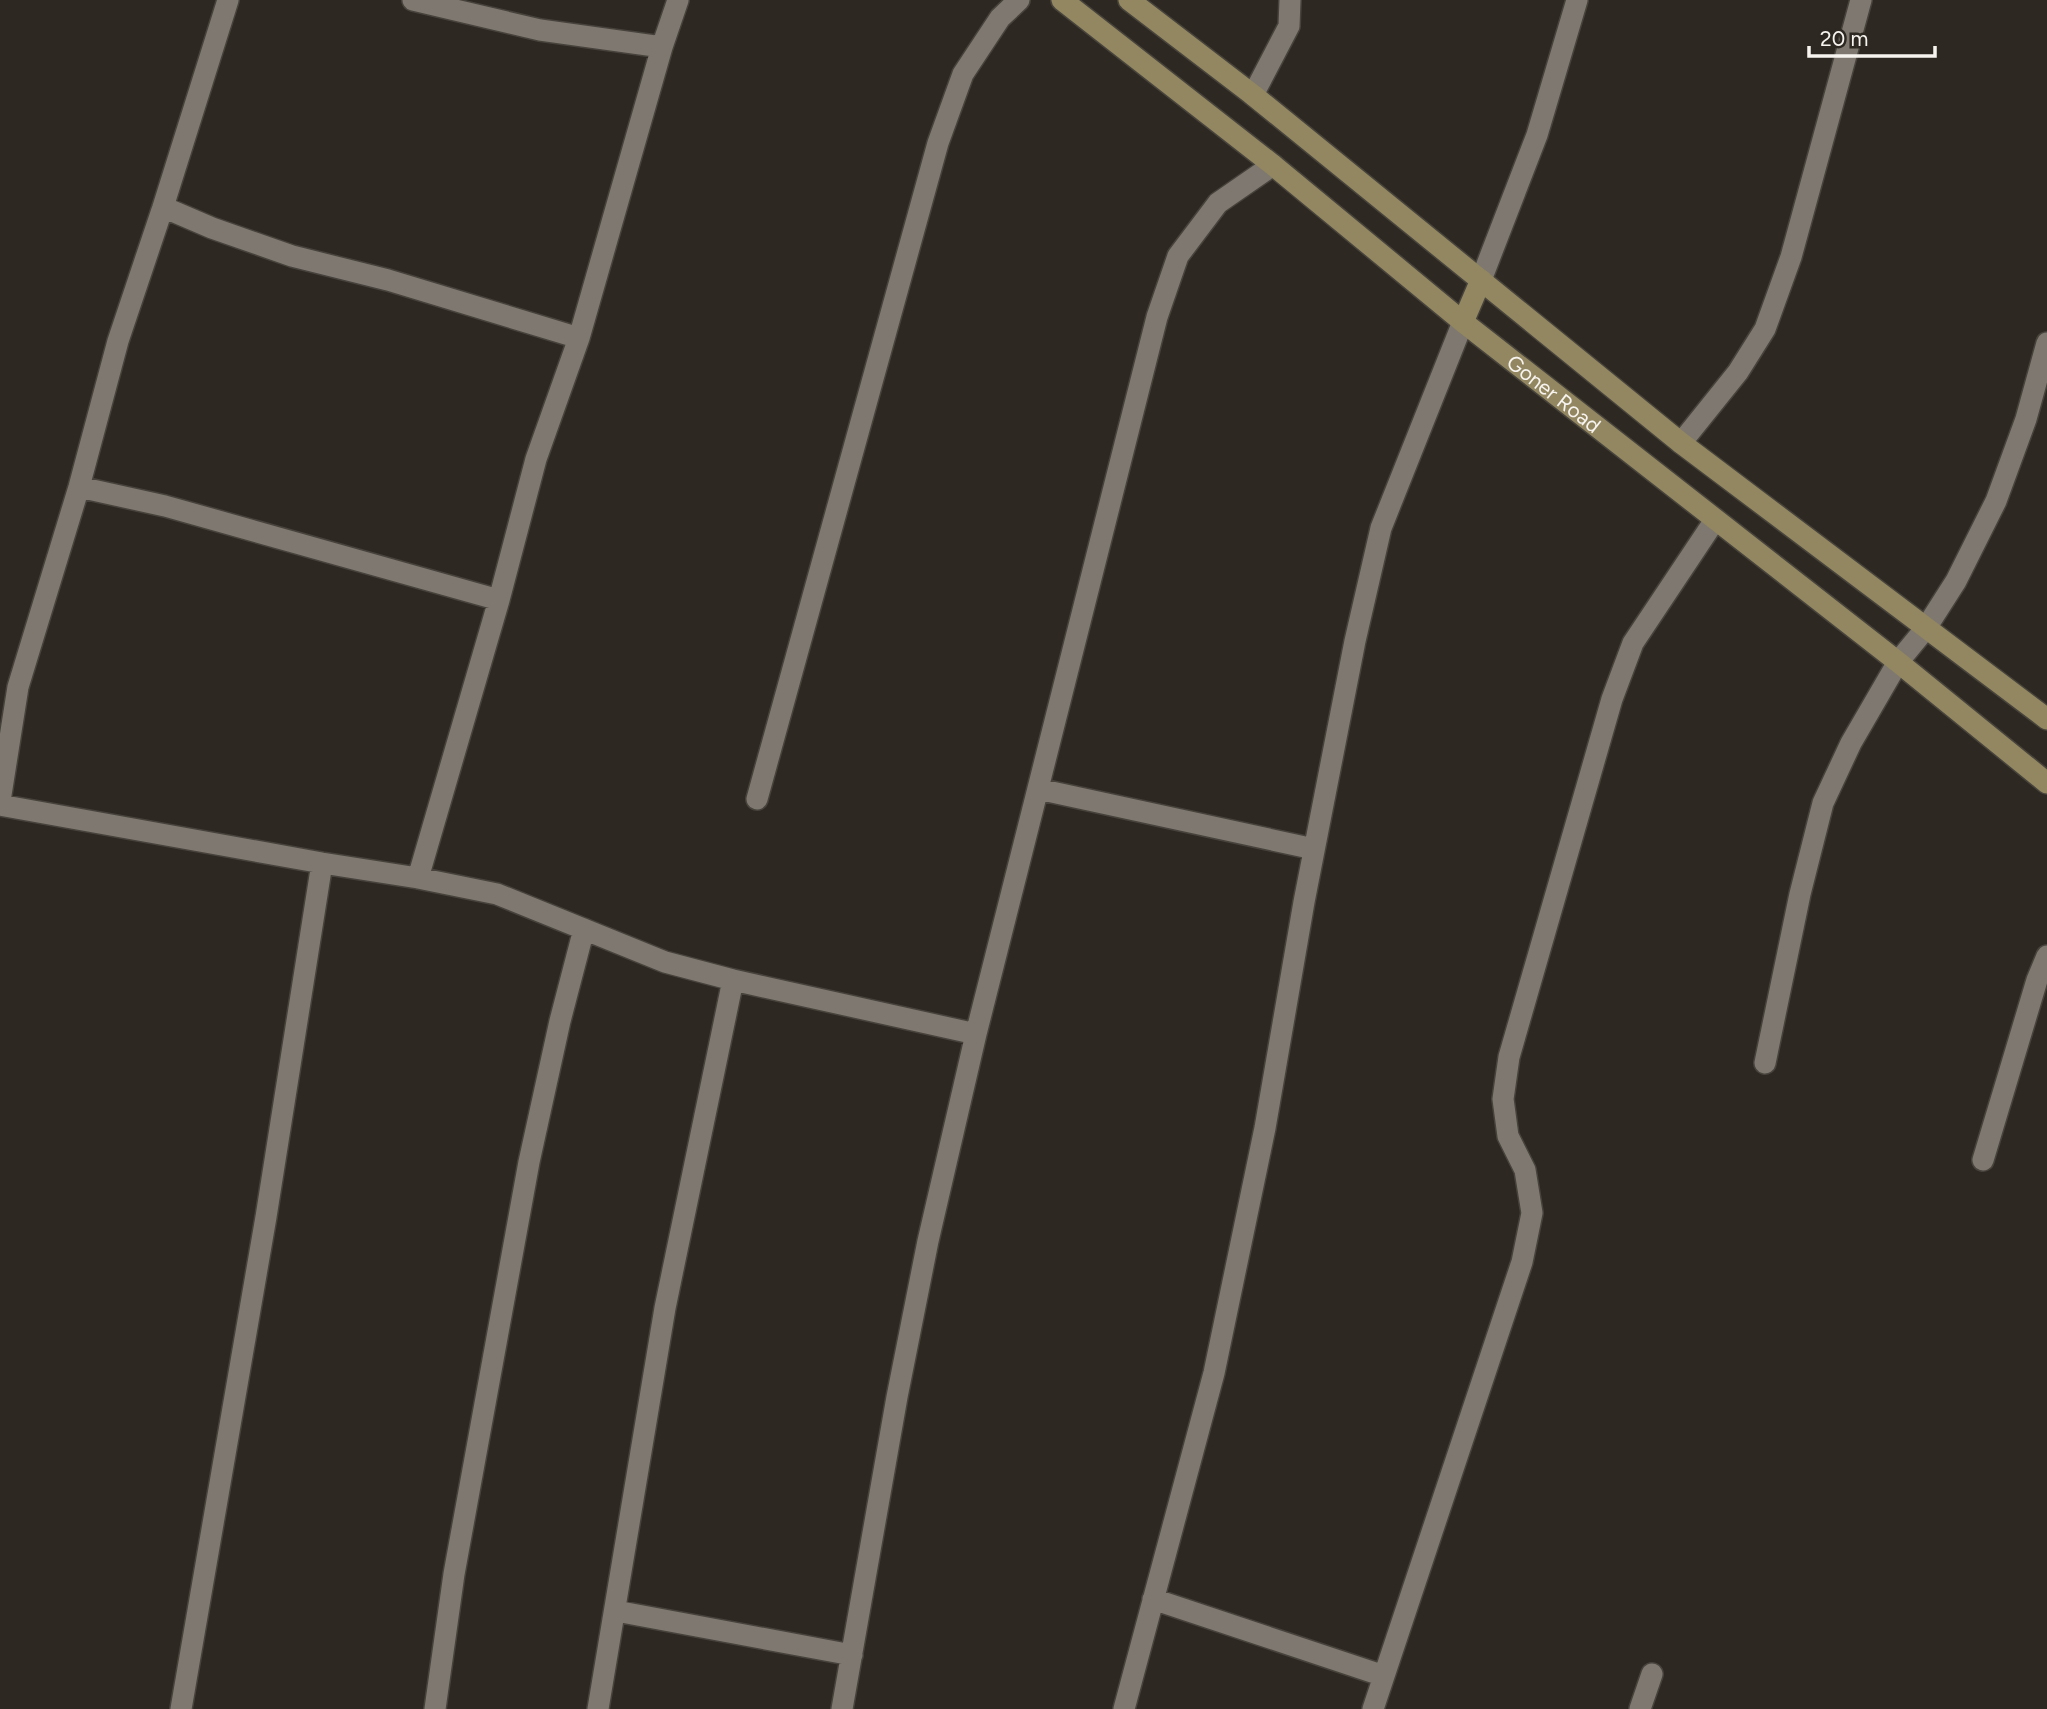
<svg xmlns="http://www.w3.org/2000/svg" width="2047" height="1709" font-family="Figtree,sans-serif">
  <rect width="100%" height="100%" fill="#2d2821"/>
  <g fill="none" stroke-linecap="round" stroke-linejoin="round">
    <defs>
      <path id="street" d="M413 0 540 30 662 47
        M1253 95 1289 26 1290 0
        M163 207 212 228 292 256 388 280 579 338
        M1481 280 1537 135 1577 0
        M1681 443 1738 372 1765 329 1791 257 1861 0
        M79 487 165 506 499 600
        M1038 789 1314 849
        M757 799 938 143 963 74 1000 18 1019 0
        M0 801 18 687 79 487 118 341 163 207 228 0
        M0 805 322 863 418 878 497 894 665 962 733 980 976 1034
        M418 878 499 600 536 459 579 338 662 47 678 0
        M1765 1063 1800 894 1823 803 1851 743 1898 662 1926 628 1956 581 1996 501 2026 419 2047 343
        M1983 1160 2037 980 2047 956
        M1153 1599 1384 1676
        M616 1611 852 1655
        M181 1709 266 1217 322 863
        M435 1709 454 1574 529 1162 560 1021 584 929
        M598 1709 665 1308 733 980
        M842 1709 897 1397 928 1241 976 1034 1157 317 1178 256 1218 203 1273 165
        M1124 1709 1214 1373 1265 1128 1304 902 1355 641 1381 528 1463 322
        M1373 1709 1522 1262 1532 1213 1525 1170 1508 1136 1503 1099 1509 1057 1612 699 1633 643 1715 520
        M1640 1709 1652 1674"/>
      <g id="secondary">
        <path id="s1" d="M1062 0 1273 165 1463 322 1898 662 2047 783"/>
        <path d="M1129 0 1253 95 1681 443 2047 719"/>
        <path d="M1463 322 1481 280"/>
      </g>
    </defs>
    <use href="#street" stroke="#47433c" stroke-width="24"/>
    <use href="#secondary" stroke="#47433c" stroke-width="24"/>
    <use href="#street" stroke="#7e7870" stroke-width="21"/>
    <use href="#secondary" stroke="#928760" stroke-width="21"/>
  </g>
  <g text-anchor="middle" dominant-baseline="central" stroke-width="5" stroke-linejoin="round" paint-order="stroke">
    <g font-size="21" fill="#f7f3ef" stroke="#2d2821">
      <text stroke="none"><textPath href="#s1" startOffset="630">Goner Road</textPath></text>
    </g>
  </g>
  <path d="M1809 46v10h126v-10" fill="none" stroke="#f7f3ef" stroke-width="3.5"/>
  <text x="1820" y="46" font-size="21" fill="#f7f3ef" stroke="#2d2821" stroke-width="5" paint-order="stroke">20 m</text>
</svg>
